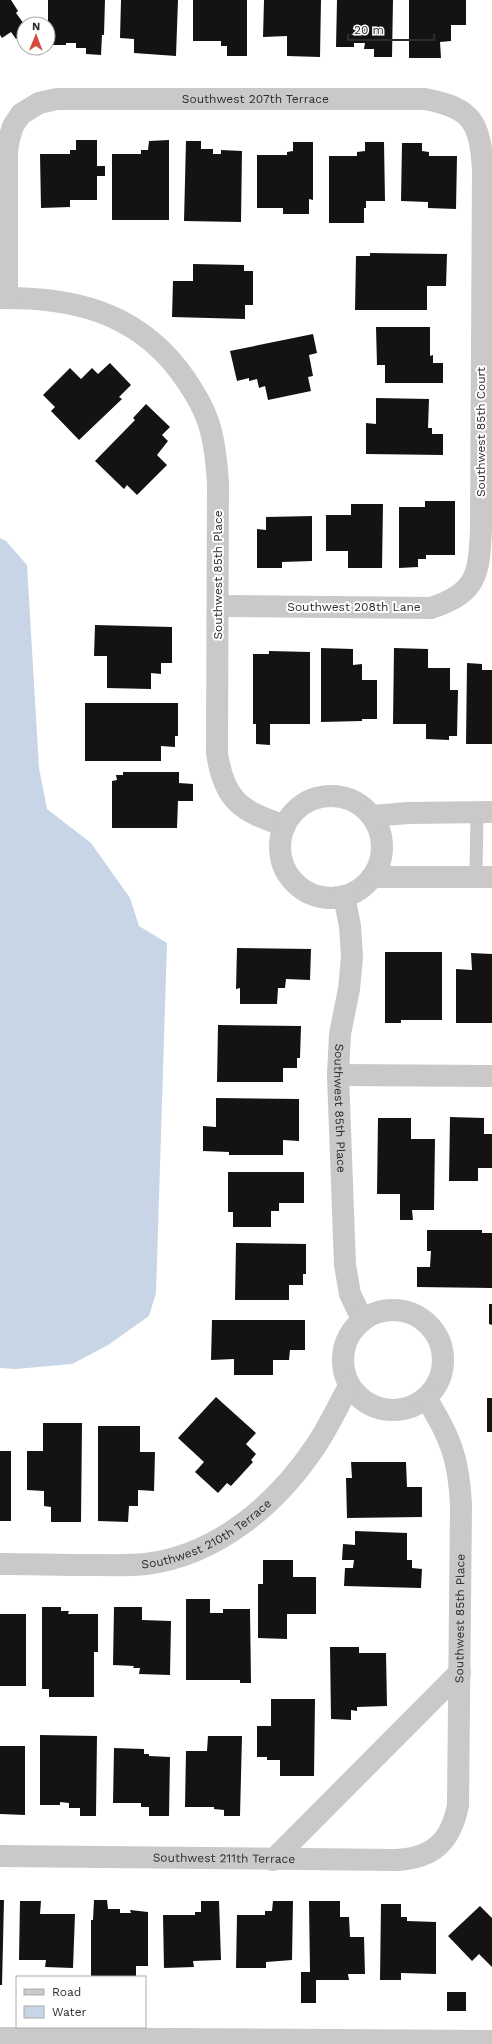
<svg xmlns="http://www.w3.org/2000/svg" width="492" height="2044" font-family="'Work Sans',sans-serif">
  <rect width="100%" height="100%" fill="#fff"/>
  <path fill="#c8d5e7" d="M0 538 6 541 27 565 39 768 47 809 91 843 130 898 139 926 167 943 156 1293 149 1316 108 1345 72 1364 16 1369 0 1368Z"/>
  <path fill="#131313" d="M0 0H11L18 11 16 13 24 24V33L16 39 11 32 2 38 0 35Z
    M48 0H105L104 35H102L101 55 86 54V48H76V43H66V45H48Z
    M121 0H178L176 56 134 53V39L120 38Z
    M193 0H247V56H227V46H221V41H193Z
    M264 0H321L320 57 287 56V36L263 37Z
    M337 0H393L392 57H374V49H364L365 43H354V47H336Z
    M409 0H466V25H451V41L440 42 441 58H409Z
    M76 140H97V166H105V176H97V200H70V207L41 208 40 154H70V150H76Z
    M169 140V220H112V154H141V150H148L149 141Z
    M186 141H201V149H213V154H221V150L242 151 241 222 184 221Z
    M293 142H313V200L309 199V214H283V208H257V155H287V152L293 151Z
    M365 142H384L385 201H366V208H364V223H329V156H357V152L365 151Z
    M402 143H422V151L429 152V156H457L456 209 428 208V202L401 201Z
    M370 253 447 254 446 286H427V310H355L356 256H370Z
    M193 264 244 265V271H253V305H245V319L172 317 173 281H193Z
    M376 327H430V356L433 355V363H443V383H385V365H377Z
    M313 334 317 353 309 355 313 376 308 377 311 391 268 400 265 386 259 388 257 379 249 381V378L237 381 230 351Z
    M110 363 131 385 119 397 122 399 79 440 51 411 55 407 43 395 70 368 81 379 92 368 98 374Z
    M376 398 429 399 428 428H432V434H443V455L366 454V423L376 424Z
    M146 404 170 427 162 435 168 441 157 455 167 465 137 495 127 485 124 489 95 461 135 420 133 418Z
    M425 501H455V555H426V559H418V567L399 568V507H425Z
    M351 504H383L382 568H348V551H326V515H351Z
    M312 516V561L282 562V568H257V529L266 530V517Z
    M95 625 172 627V663H161V674L151 673V689L107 688V656H94Z
    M321 648 353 649V665L362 664V680H377V719H362V721L321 722Z
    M394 648 428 649V668H450V690H458L457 736H449V740L426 739V724H393Z
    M269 651 310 652V724H270V745L256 744V724H253V654H269Z
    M467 663 482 664V670H492V744H466Z
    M85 703H178V736H175V747L161 746V761H85Z
    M123 772H179V783L193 784V801H178L177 828H112V781L117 780 116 775H123Z
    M237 948 311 949 310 980 286 979 285 988H278L277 1004H240V988L236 989Z
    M385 952H442V1020H401V1023H385Z
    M471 953 492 954V1023H456V969L472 970Z
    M218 1025 301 1026 300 1058H297V1068H283V1082H217Z
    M216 1098 299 1099V1141L283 1140V1155H229V1152L203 1151V1126L216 1127Z
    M450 1117 484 1118V1134H492V1168H478V1181H449Z
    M378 1118H411V1139H435L434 1210H412L413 1220H400V1194H377Z
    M228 1172H304V1203H279V1211H271V1227H233V1212H228Z
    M427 1230H482V1233H492V1288L417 1287V1267H430L431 1251H427Z
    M236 1243 306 1244V1274H303V1285H289V1300H235Z
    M489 1304H492V1325L489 1324Z
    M212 1320H305V1350H290L289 1360H273V1375H234V1359L211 1360Z
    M216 1397 256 1433 246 1444 256 1454 251 1460 253 1462 231 1486 227 1483 218 1493 195 1472 204 1462 178 1438Z
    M487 1398H492V1432H487Z
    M43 1423H82L81 1522H51V1507L44 1506V1491L27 1490V1451H43Z
    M98 1426H140V1452H155L154 1491 138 1490V1506H129L128 1522 98 1521Z
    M0 1451H11V1521H0Z
    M351 1462H406L407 1487H422V1517L347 1518 346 1478H352Z
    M355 1531 407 1533V1560H412V1568L422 1569 421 1588 344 1586 345 1568H353L354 1560H342L343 1544 355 1545Z
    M263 1560H293V1577H316V1614H287V1639L258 1638V1584H263Z
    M186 1599H210V1613H223V1609H250L251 1683H240V1680H186Z
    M42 1607H61V1611H69L68 1614H98V1652H94V1697H49V1689H42Z
    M114 1607H142V1620L171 1621 170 1675 139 1674 140 1668H133L134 1666 113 1665Z
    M0 1614H26V1686H0Z
    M330 1647H359V1653H386L387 1706 357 1707V1711L351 1710V1720L331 1719Z
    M271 1699H315L314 1776H280V1760H267V1757H257V1726H271Z
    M40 1735 97 1736 96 1816H80V1808H69V1803L60 1802V1805H40Z
    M208 1736H242L240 1816H224V1810L214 1809V1807H185L186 1751H207Z
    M0 1746H25V1815L0 1814Z
    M114 1748 144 1749V1754H149V1756L170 1757 169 1816H149V1807H141V1803H113Z
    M0 1900H4L2 1985H0Z
    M94 1900H107L108 1909H120V1913H131L130 1910 148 1912V1966H136V1977H91V1920H93Z
    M20 1901H41L40 1914H75L73 1968 45 1967 46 1960H19Z
    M201 1901H219L221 1960 193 1961 194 1967 164 1968 163 1915H195V1912H201Z
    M273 1901H293L292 1960 266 1962V1968H236L237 1915H265V1911H272Z
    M309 1901H340V1917H349L350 1937H364L365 1974H348L349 1980H316V2003H301V1972H310Z
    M381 1904H401V1917H407V1921L436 1922V1974L401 1973V1980H380Z
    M480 1906 492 1918V1967L479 1954 472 1961 448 1936Z
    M447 1992H466V2011H447Z"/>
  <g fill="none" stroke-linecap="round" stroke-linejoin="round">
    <path stroke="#c9c9c9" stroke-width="13" d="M476 876 477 812"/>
    <g stroke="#c9c9c9" stroke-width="22">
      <path d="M0 298C70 297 133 311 178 369 209 410 215 433 218 484L217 753C224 801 241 811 285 826"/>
      <path id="s1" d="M7 298V152L9 139 13 126 21 114 39 103 57 99H425C473 108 480 123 483 170L481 529C479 573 478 593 431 608L218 606"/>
      <circle cx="331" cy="847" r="51"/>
      <path d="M372 816 408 813 492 812"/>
      <path d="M372 877H492"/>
      <path id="s2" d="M344 896 350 926 352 957 349 989 340 1034 338 1075 345 1265 350 1294 362 1319"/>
      <path d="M338 1075 492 1076"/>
      <circle cx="393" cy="1360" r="50"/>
      <path id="s3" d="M0 1564C29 1564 59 1565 88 1565 107 1565 127 1566 146 1564 217 1555 276 1505 315 1447 328 1428 338 1406 349 1386"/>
      <path id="s4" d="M0 1856 396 1860C434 1858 451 1841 458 1805L461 1505C459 1459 450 1436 426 1398"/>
      <path d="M273 1860 460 1672"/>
    </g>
    <path stroke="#c9c9c9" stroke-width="22" d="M0 2038 492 2041"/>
  </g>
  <g text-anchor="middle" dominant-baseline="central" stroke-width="4" stroke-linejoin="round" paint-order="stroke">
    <g font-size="12" fill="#2c2c2c" stroke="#fff">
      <text stroke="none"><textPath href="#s1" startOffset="425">Southwest 207th Terrace</textPath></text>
      <text transform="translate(481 432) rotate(-90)">Southwest 85th Court</text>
      <text transform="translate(218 575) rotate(-90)">Southwest 85th Place</text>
      <text x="354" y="607">Southwest 208th Lane</text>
      <text stroke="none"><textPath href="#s2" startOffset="214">Southwest 85th Place</textPath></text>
      <text stroke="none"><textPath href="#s3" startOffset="214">Southwest 210th Terrace</textPath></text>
      <text stroke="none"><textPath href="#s4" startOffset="674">Southwest 85th Place</textPath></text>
      <text stroke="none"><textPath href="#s4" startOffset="224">Southwest 211th Terrace</textPath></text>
    </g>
  </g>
  <rect x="16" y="1976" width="130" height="52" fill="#ffffff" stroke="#ababab"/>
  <rect x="24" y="1989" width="20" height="6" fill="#c9c9c9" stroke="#ababab"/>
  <text x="52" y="1996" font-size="12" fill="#2c2c2c">Road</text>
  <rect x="24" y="2006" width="20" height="12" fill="#c8d5e7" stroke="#ababab"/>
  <text x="52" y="2016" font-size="12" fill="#2c2c2c">Water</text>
  <g transform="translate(36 36) rotate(1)"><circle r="19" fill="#ffffff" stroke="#ababab"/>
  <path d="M0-3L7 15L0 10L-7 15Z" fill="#d34c3d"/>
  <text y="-6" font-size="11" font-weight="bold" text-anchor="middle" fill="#2c2c2c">N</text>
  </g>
  <path d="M348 34v6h86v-6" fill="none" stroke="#2c2c2c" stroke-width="2"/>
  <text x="354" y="34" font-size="12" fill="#2c2c2c" stroke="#ffffff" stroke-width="3" paint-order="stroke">20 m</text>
</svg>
